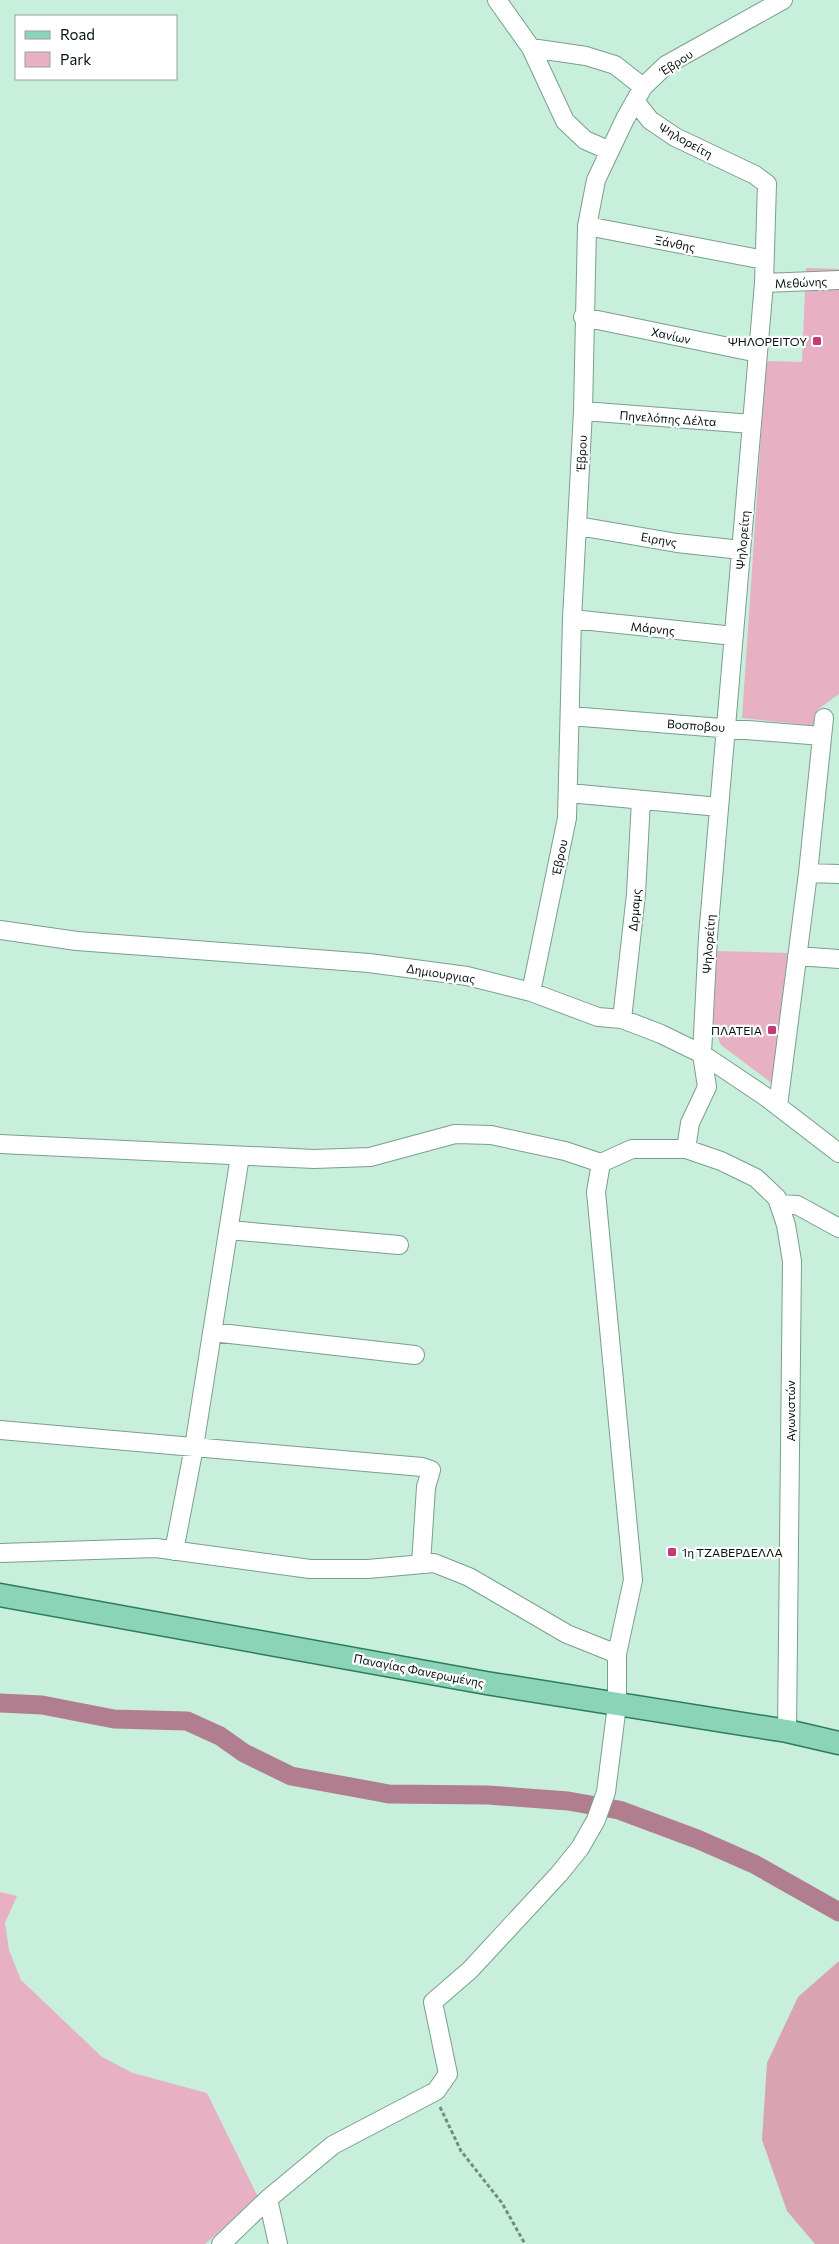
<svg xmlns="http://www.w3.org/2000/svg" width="839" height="2244" font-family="Commissioner,sans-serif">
  <rect width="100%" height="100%" fill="#c8efdb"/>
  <path fill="#e7b1c3" d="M806 268 839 269V694L817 710V726L742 718 766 361 802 362Z
    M717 951 788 953 773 1084 721 1045 713 1027Z
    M0 1892 17 1896 5 1923 9 1950 21 1980 102 2057 133 2073 207 2093 258 2197 205 2244H0Z"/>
  <path fill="#d9a3b4" d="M839 1961V2244H815L787 2211 762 2140 767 2063 798 1997Z"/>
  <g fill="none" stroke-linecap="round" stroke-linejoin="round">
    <path stroke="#b17e8f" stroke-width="19" d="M0 1703 42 1705 114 1719 187 1721 220 1736 244 1753 291 1776 389 1794 488 1795 568 1801 619 1810 697 1839 754 1864 839 1912"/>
    <defs>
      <path id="minor" d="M497 0 531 48 565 121 585 140 610 151
        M531 48 586 56 615 65 643 87
        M635 101 650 120 675 137 755 175 767 184 764 283 708 937 702 1054 707 1087 690 1123 686 1149
        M587 226 764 260
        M764 283 839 280
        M583 317 758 353
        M583 411 752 424
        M578 526 677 543 741 550
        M572 619 734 636
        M570 716 822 736
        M569 793 719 807
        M808 873 839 874
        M0 930 77 941 369 963 467 976 531 992 598 1017 622 1019 661 1034 702 1054 766 1097 839 1153
        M797 956 839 959
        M531 992 567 818 572 619 583 411 587 226 596 180 625 119 643 87 666 65 783 0
        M622 1019 636 894 641 800
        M778 1106 808 873 824 718
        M0 1144 314 1159 370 1157 455 1134 491 1135 565 1151 601 1163
        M779 1204 797 1205 839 1228
        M229 1230 399 1245
        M212 1332 415 1355
        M0 1430 422 1467 431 1470 426 1487 421 1564
        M174 1551 194 1447 240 1156
        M0 1553 156 1548 310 1569H368L434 1563 469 1577 567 1634 617 1654
        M268 2199 278 2244
        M221 2244 268 2199 333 2145 436 2091 448 2074 433 2002 470 1970 559 1874 580 1848 596 1820 606 1792 617 1705V1654L633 1580 596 1192 601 1163 632 1149H686L721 1161 756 1178 777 1198 786 1225 792 1261 787 1731"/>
      <path id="major" d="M0 1595 486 1683 787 1731 839 1743"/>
    </defs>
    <use href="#minor" stroke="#7a9f8d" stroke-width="20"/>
    <use href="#major" stroke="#2b7d5c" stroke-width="25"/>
    <path stroke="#738e80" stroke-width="3" stroke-dasharray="4 2.5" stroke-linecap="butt" d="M440 2107 461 2151 502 2203 525 2244"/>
    <use href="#minor" stroke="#fff" stroke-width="18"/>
    <use href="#major" stroke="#8cd4b7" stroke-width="22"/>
  </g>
  <g fill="#c23a76" stroke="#fff" stroke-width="2">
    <rect x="812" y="336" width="10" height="10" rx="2.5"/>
    <rect x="767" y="1025" width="10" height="10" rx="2.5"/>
    <rect x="667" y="1547" width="10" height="10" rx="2.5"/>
  </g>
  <g text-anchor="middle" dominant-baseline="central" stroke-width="4.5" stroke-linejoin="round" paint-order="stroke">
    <g font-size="12" fill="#05120c" stroke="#fff">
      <text transform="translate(676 62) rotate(-33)">Έβρου</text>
      <text transform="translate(686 140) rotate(29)">Ψηλορείτη</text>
      <text transform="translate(675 243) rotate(11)">Ξάνθης</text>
      <text transform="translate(801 282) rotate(-3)">Μεθώνης</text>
      <text transform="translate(671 335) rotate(12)">Χανίων</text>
      <text transform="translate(668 418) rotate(4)">Πηνελόπης Δέλτα</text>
      <text transform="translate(581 453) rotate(-87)">Έβρου</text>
      <text transform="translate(659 539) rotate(10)">Ειρηνς</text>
      <text transform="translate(742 540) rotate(-85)">Ψηλορείτη</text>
      <text transform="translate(653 628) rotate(6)">Μάρνης</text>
      <text transform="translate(696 725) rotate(4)">Βοσποβου</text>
      <text transform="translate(559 857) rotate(-78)">Έβρου</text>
      <text transform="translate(634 910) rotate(-85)">Δρμαμς</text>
      <text transform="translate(708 944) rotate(-86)">Ψηλορείτη</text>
      <text transform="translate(441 973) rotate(9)">Δημιουργιας</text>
      <text transform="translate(790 1411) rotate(-90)">Αγωνιστών</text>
      <text transform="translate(419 1670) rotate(11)">Παναγίας Φανερωμένης</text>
    </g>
    <g font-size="12" fill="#05120c" stroke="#fff" text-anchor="end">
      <text x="807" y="341">ΨΗΛΟΡΕΙΤΟΥ</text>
      <text x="762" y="1030">ΠΛΑΤΕΙΑ</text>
      <text x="682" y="1552" text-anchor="start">1η ΤΖΑΒΕΡΔΕΛΛΑ</text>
    </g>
  </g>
  <rect x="15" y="15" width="162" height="65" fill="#ffffff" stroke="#9ba09e"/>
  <rect x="25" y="31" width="25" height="8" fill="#8cd4b7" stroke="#9ba09e"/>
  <text x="60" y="40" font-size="15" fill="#05120c">Road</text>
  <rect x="25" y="52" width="25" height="15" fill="#e7b1c3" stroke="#9ba09e"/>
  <text x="60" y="65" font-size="15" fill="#05120c">Park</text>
</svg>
